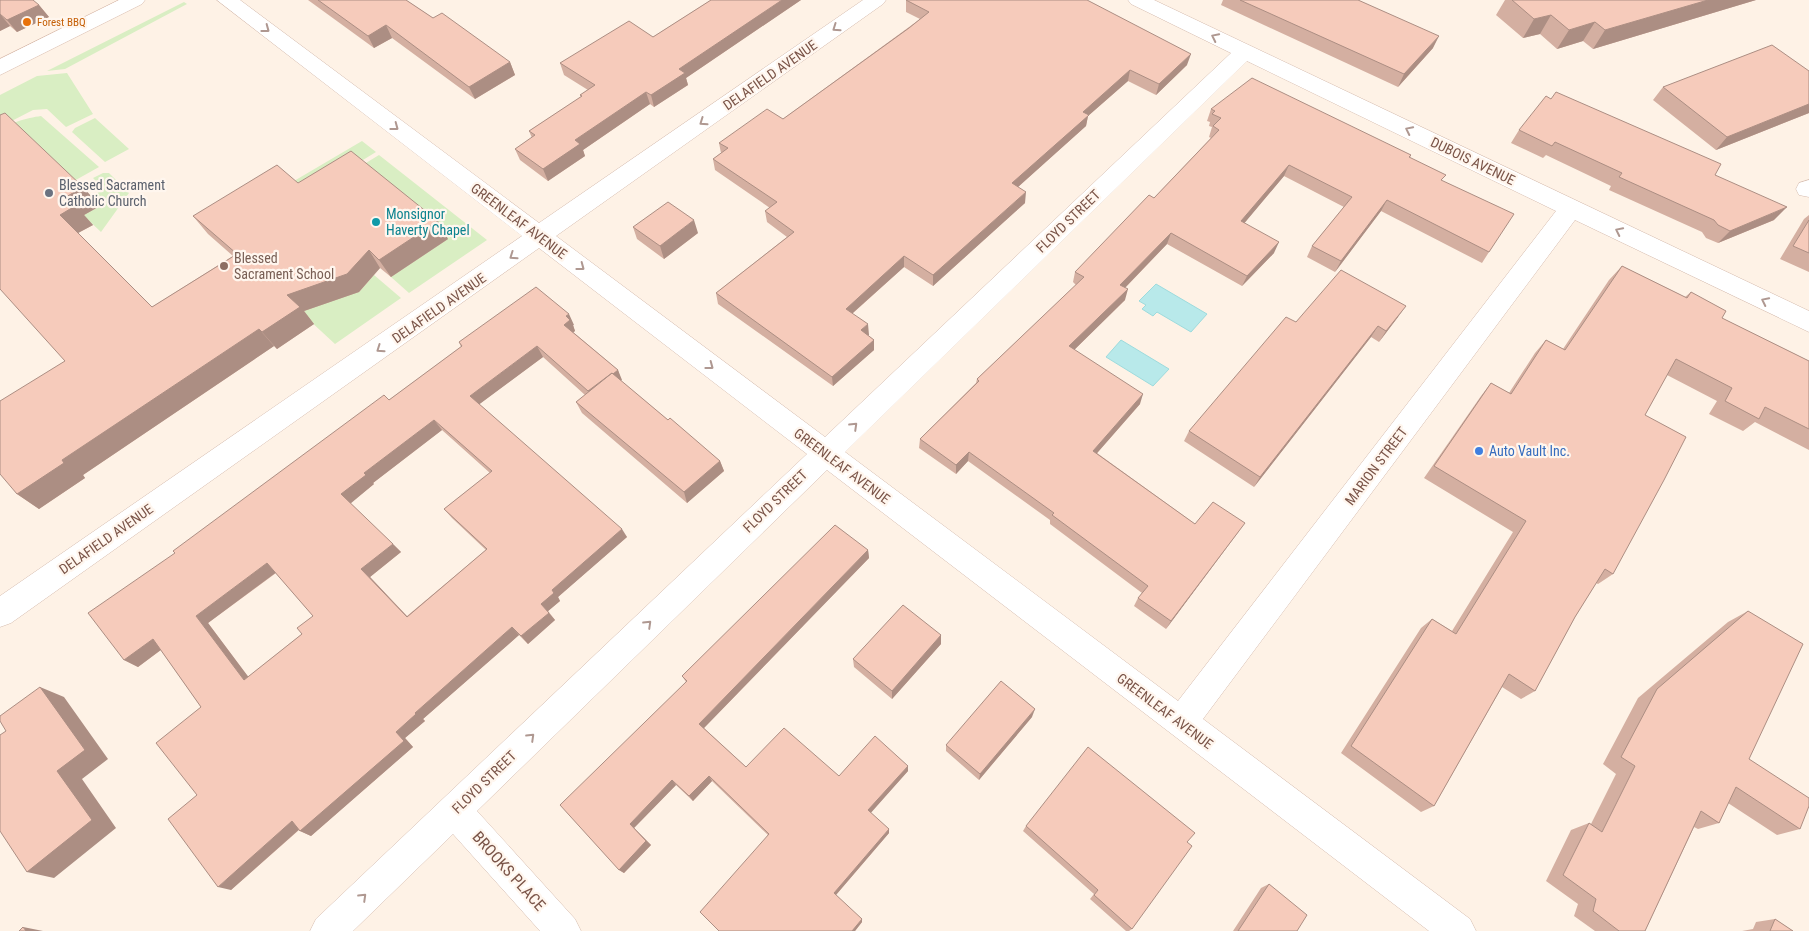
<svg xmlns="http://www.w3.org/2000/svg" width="1809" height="931" font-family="'Roboto Condensed',sans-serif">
  <rect width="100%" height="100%" fill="#fef2e6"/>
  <path fill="#d9eec3" d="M184 2 187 4 65 69 47 71Z
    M67 73 93 114 66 127 47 109 33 110 0 127V95L37 76Z
    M41 116 99 167 74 181 0 134C8 122 27 118 41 116Z
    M95 118 129 149 105 162 72 132 75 128Z
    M362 141 376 152 309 193 294 181Z
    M379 155 487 240 409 293 391 277 325 188Z
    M103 173H109L129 193 101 232 83 215 100 206 91 197 104 189 93 178Z
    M374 275 401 298 335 344 268 282 359 292Z"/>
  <path fill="#b8e9ea" stroke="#9ddbdd" d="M1156 284 1207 314 1191 332 1157 312 1153 316 1142 309 1146 305 1139 301Z
    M1121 340 1169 369 1153 386 1106 357Z"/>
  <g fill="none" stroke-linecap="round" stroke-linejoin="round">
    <defs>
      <path id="street" d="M217 0H240L539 223 863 0H886L883 4 556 236 825 437 1231 53 1131 4 1128 0H1154L1809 311V332L1575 220 1203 719 1470 919 1476 931H1429L827 470 477 811 575 919 581 931H540L453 834 353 931H310L316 919 807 454 539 248 11 623 0 627V596L522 236ZM1247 61 1556 211 1178 701 845 452Z
        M1809 180V197L1799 195 1796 189 1799 183Z"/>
      <path id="secondary" d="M119 0H145L142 4 0 75V59Z"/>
    </defs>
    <use href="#street" stroke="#d4baad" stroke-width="1"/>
    <use href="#secondary" stroke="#d7b9aa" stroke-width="1"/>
    <use href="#street" fill="#fff" fill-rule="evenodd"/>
    <use href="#secondary" fill="#fff" fill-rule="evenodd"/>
  </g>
  <path fill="#d4afa1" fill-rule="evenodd" d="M0 0 39 5 49 17 17 32 10 26 0 31Z
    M308 0H406L433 18 510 62 515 75 475 99 392 38 374 48Z
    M711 0H801L686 78 688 85 654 107 650 104 583 150 585 156 548 181 520 160 515 149 532 138 529 131 581 97 580 95 588 90 564 75 560 63 653 37Z
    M906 0 1187 65 1156 95 1128 81 1088 116 1086 126 1018 187 1025 203 933 286 904 267 852 314 869 335H868L874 340V350L833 386 718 304 716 293 787 237 767 222 765 211 770 208 715 170 713 159 721 153 719 143 783 119 920 19 906 12Z
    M1223 0H1358L1433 48 1398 87 1221 5Z
    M1505 0H1756L1593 49 1583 41 1557 49 1540 34 1523 38 1496 15Z
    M1809 71V113L1716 150 1653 100 1663 87Z
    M1211 109 1411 155 1410 158 1442 181 1489 252 1482 263 1381 211 1335 272 1307 257 1312 246 1344 207 1284 176 1244 223 1274 253 1242 286 1167 244 1125 288V300L1074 350 1140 404 1097 453 1195 524 1239 531 1166 629 1134 606 1138 598 1142 593 1050 524V520L968 461 956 474 919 448 920 439 976 383 977 379 1076 285 1073 282 1075 272 1154 198 1211 138 1209 137 1212 127 1209 126 1210 122 1207 121Z
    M0 115 100 206 84 215 93 225 78 233 152 307 233 256 208 234 193 216 298 183 448 239 391 277 380 268 359 292 304 311 314 324 277 349 274 346 83 475 85 478 39 509 17 494 65 361Z
    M1519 130 1715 175 1774 220 1718 243 1706 238 1702 232 1609 190 1611 186 1546 155 1543 158 1511 143Z
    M1809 215V272L1780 259 1804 219Z
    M633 227 698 233 664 259 637 239Z
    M1622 266 1685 297 1691 292 1722 318 1809 361V450L1755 422 1743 431 1709 414 1717 401 1667 375 1645 415 1613 574 1598 584 1596 583 1575 617 1535 691 1521 699 1502 687 1434 806 1421 812 1341 753 1421 628 1432 619 1452 631 1513 532 1424 478 1481 396 1491 383 1509 393 1535 353 1546 340 1563 349 1609 280Z
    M1398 317 1379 342 1371 337 1254 487 1184 441 1189 431 1296 322Z
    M573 325 575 331 573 332 618 370 621 381 668 420 720 461 724 471 687 503 582 413 576 402 585 395 543 357 479 404 627 537 558 597 560 601 548 611 555 620 528 644 519 635 423 719 425 721 405 738 413 747 311 836 300 831 299 830 231 890 197 795 201 707 161 650 138 667 124 660 175 553 389 400 461 347 459 342 574 325ZM442 430 490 473 444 509 452 518 486 550 407 616 370 577 401 552 350 503 374 484 373 483ZM276 573 313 616 302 634 248 677 208 623Z
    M868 550 869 558 704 728 746 767 839 776 908 771 870 813 889 833 836 895 862 922 855 931H719L768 835 712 781 693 801 676 785 634 828 651 845 624 873 619 870 686 682 682 676Z
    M1748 611 1749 759 1800 829 1777 835 1728 803 1719 823 1698 829 1694 827 1645 931H1595L1574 916 1578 904 1546 881 1571 830 1589 823 1591 824 1616 774 1603 764 1638 698 1728 622Z
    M941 635V644L892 699 854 667 853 659Z
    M1032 717 979 780 946 751V745Z
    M1026 826 1187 842 1132 929 1129 931H1126L1090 899 1094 894 1023 831Z
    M1269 884 1297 931H1233L1261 888Z
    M1775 919 1793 931H1742L1753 929 1756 922Z"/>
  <path fill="#ac8e83" d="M782 0H801L686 78 688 85 654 107 651 95 679 69Z
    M1708 0H1756L1593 49 1605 30Z
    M39 5 49 17 17 32 7 20Z
    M0 14 10 26 0 31Z
    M1551 15 1540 34 1523 38 1534 19Z
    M1595 22 1583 41 1557 49 1569 30Z
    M386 25 392 38 374 48 368 36Z
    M1439 36 1433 48 1398 87 1404 74Z
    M1191 54 1187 65 1156 95 1159 84Z
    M510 62 515 75 475 99 469 87Z
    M1130 70 1128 81 1088 116 1086 126 1010 194 1012 183 1083 112Z
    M646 92 650 104 583 150 585 156 548 181 543 169 575 140Z
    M1809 104V113L1716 150 1727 137Z
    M1289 165 1284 176 1237 232 1241 221Z
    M83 187 100 206 84 215 93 225 78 233 60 215 66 197Z
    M1026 192 1025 203 933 286V275Z
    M1387 200 1381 211 1335 272 1341 261Z
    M1787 207 1774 220 1718 243 1730 231Z
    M694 220 698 233 664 259 660 246Z
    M438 221 448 239 391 277 379 260Z
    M1171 233 1167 244 1117 296 1120 285Z
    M1279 242 1274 253 1242 286 1247 276Z
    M369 250 380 268 359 292 304 311 314 324 277 349 262 332 287 295Z
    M904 256V267L846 319V309Z
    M1128 289 1125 300 1067 357 1069 346Z
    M1406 306 1398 317 1379 342 1386 331Z
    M569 314 574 325H573L575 331 569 336 564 325 566 316Z
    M868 324 869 335 862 340 861 330Z
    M1378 326 1371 337 1254 487 1260 477Z
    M259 329 274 346 83 475 85 478 39 509 17 494 62 460Z
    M874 340V350L833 386 832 377Z
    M537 346 543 357 477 406 470 396Z
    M618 370 622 380 593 401 588 391Z
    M1143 394 1140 404 1091 460 1093 451Z
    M434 420 442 430 373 483 374 484 350 504 341 494 364 473Z
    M969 452 968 461 956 474V465Z
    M720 461 724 471 687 503 684 492Z
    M1245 523 1239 531 1166 629 1171 621Z
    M622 529 627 537 558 597 560 601 547 612 541 604 552 590Z
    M393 544 401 552 370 577 415 625 407 617 361 569Z
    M868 550 869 558 703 729 699 724Z
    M267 563 278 571 208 623 256 687 244 680 196 616Z
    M549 613 555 620 528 644 521 636Z
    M512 627 519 635 423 719 425 721 405 738 413 747 311 836 300 831 415 713Z
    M941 635V644L892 699V691Z
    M153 639 166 646 138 667 124 660Z
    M40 687 64 697 108 759 82 779 116 828 54 878 27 872 57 771Z
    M1035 709 1032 717 979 780 980 774Z
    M908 766V771L869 815 868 810Z
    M709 776 712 781 693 801 689 796Z
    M672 780 676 785 634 828 651 845 624 873 619 870 630 824Z
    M292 821 303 826 231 890 218 887Z
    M889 829V833L835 896 834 893Z
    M862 919V922L855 931H852Z
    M23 927 43 931H26Z"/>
  <path fill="#f6cbbb" stroke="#ac8e83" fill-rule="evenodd" d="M0 0H33L39 5 7 20 0 14Z
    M318 0H406L433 18 442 13 510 62 469 87 386 25 368 36Z
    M711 0H782L679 69 685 73 651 95 646 92 575 140 580 144 543 169 515 149 535 135 529 131 582 96 580 95 595 85 560 63 629 21 653 37Z
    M906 0H1087L1191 54 1159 84 1130 70 1083 112 1089 115 1012 183 1026 192 933 275 904 256 846 309 868 324 861 330 874 340 832 377 716 293 794 232 765 211 777 202 713 159 728 148 719 143 767 109 783 119 909 28 929 12Z
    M1240 0H1358L1439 36 1404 74Z
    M1512 0H1708L1605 30 1595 22 1569 30 1551 15 1534 19Z
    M1772 45 1809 71V104L1727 137 1663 87Z
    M1252 78 1411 155 1409 157 1446 175 1441 180 1514 214 1489 252 1387 200 1341 261 1312 246 1352 197 1289 165 1241 221 1279 242 1247 276 1171 233 1120 285 1128 289 1069 346 1143 394 1093 451 1195 524 1213 502 1245 523 1171 621 1138 598 1148 586 1052 515 1054 513 969 452 956 465 920 439 979 381 977 379 1084 277 1075 272 1149 195 1154 198 1219 130 1213 126 1221 118 1212 114 1215 111 1211 109Z
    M1556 92 1721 164 1715 175 1787 207 1730 231 1718 225 1714 220 1619 177 1622 173 1555 142 1552 146 1519 130 1546 96 1551 99Z
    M5 113 83 187 66 197 75 206 60 215 152 307 237 254 193 216 277 165 298 183 351 151 438 221 379 260 369 250 347 274 287 295 300 307 262 332 259 329 62 460 64 463 17 494 0 474V401L65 361 0 289V115Z
    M668 202 694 220 660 246 633 227Z
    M1809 220V253L1793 246Z
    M1622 266 1687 298 1691 292 1726 311 1722 318 1809 361V429L1765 407 1759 419 1725 401 1732 388 1676 359 1645 415 1686 437 1664 480 1613 574 1605 569 1575 617 1535 691 1509 674 1434 806 1351 746 1432 619 1456 634 1526 521 1434 466 1491 383 1511 394 1546 340 1565 350Z
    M1341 270 1406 306 1386 331 1378 326 1260 477 1189 431 1286 317 1296 322Z
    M536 287 569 314 566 316 570 320 564 325 618 370 613 374 612 373 588 391 537 346 470 396 622 529 552 590 554 593 541 604 549 613 521 636 512 627 415 713 416 714 396 732 404 741 300 831 292 821 218 887 168 819 197 795 156 743 201 707 153 639 124 660 88 613 175 553 173 551 384 395 389 400 462 346 459 342ZM434 420 492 471 444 509 487 549 407 617 361 569 393 544 341 494 366 475 364 473ZM267 563 313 616 297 628 302 634 244 680 196 616Z
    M612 373 668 420 670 418 720 461 684 492 576 402Z
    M835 525 868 550 699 724 746 767 784 728 839 776 875 736 908 766 868 810 889 829 834 893 862 919 852 931H719L700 912 769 834 709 776 689 796 672 780 630 824 646 841 619 870 560 805 687 681 682 676Z
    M903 605 941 635 892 691 853 659Z
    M1748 611 1803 644 1749 759 1809 798V806L1800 829 1736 787 1719 823 1701 811 1645 931H1619L1593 911 1596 899 1563 875 1589 823 1602 832 1635 766 1621 757 1657 689Z
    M1001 681 1035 709 980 774 946 745Z
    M40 687 85 750 57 771 92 820 27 872 0 831V735L6 731 0 721V716Z
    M1088 747 1195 833 1187 842 1192 846 1132 929 1094 895 1098 890 1026 826Z
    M1269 884 1307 915 1297 931H1238Z
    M1775 919 1793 931H1770Z
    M23 927 26 931H19Z"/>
  <defs><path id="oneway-chevron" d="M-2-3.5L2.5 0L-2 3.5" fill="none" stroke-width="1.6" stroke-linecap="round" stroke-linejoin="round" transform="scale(1.25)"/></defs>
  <g stroke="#af9891">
    <use href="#oneway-chevron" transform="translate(836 28) rotate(145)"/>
    <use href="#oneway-chevron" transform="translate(266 29) rotate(37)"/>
    <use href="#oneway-chevron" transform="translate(1215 37) rotate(-154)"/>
    <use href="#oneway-chevron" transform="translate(703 122) rotate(145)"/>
    <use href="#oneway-chevron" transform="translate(395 127) rotate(37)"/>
    <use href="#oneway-chevron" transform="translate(1409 130) rotate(-154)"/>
    <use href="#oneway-chevron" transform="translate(1619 231) rotate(-154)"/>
    <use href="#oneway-chevron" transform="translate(513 256) rotate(145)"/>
    <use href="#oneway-chevron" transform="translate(581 267) rotate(37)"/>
    <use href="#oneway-chevron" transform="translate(1765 301) rotate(-154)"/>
    <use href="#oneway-chevron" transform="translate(380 349) rotate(145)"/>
    <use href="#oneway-chevron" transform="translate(710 366) rotate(37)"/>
    <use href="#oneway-chevron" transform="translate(854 426) rotate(-44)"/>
    <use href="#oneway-chevron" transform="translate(648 624) rotate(-44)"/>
    <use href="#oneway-chevron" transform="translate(531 737) rotate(-44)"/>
    <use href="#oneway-chevron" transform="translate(363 897) rotate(-44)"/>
  </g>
  <circle fill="#e8710a" stroke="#fff6ee" stroke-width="2" cx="27" cy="22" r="5"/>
  <circle fill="#6b7280" stroke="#fff6ee" stroke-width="2" cx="49" cy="193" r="5"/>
  <circle fill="#0f9aa8" stroke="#fff6ee" stroke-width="2" cx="376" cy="222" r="5"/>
  <circle fill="#8d6e63" stroke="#fff6ee" stroke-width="2" cx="224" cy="266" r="5"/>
  <circle fill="#3f7fe0" stroke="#fff6ee" stroke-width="2" cx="1479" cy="451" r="5"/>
  <g text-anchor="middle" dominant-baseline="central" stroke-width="4.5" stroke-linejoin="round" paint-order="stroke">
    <g font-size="11" fill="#c56008" stroke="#fff6ee" text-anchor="start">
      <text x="37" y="22">Forest BBQ</text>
    </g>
    <g font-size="14" fill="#7a5448" stroke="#fff6ee">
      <text transform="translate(770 75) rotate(-35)">DELAFIELD AVENUE</text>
      <text transform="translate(1473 161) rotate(26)">DUBOIS AVENUE</text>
      <text transform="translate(519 221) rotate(37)">GREENLEAF AVENUE</text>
      <text transform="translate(1068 221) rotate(-44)">FLOYD STREET</text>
      <text transform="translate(439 308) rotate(-35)">DELAFIELD AVENUE</text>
      <text transform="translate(842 466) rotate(37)">GREENLEAF AVENUE</text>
      <text transform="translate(1376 466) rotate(-53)">MARION STREET</text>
      <text transform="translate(775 501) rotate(-44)">FLOYD STREET</text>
      <text transform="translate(106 539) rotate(-35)">DELAFIELD AVENUE</text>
      <text transform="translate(1165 711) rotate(37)">GREENLEAF AVENUE</text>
      <text transform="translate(484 782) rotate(-44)">FLOYD STREET</text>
    </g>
    <g font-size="14" fill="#5b616d" stroke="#fff6ee" text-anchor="start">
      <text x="59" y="185">Blessed Sacrament<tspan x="59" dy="16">Catholic Church</tspan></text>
    </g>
    <g font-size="14" fill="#0d838f" stroke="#fff6ee" text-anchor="start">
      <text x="386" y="214">Monsignor<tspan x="386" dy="16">Haverty Chapel</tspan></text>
    </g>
    <g font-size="14" fill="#785e54" stroke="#fff6ee" text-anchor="start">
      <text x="234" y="258">Blessed<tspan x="234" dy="16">Sacrament School</tspan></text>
    </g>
    <g font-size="14" fill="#366cbe" stroke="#fff6ee" text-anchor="start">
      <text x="1489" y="451">Auto Vault Inc.</text>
    </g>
    <g font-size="16" fill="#7a5448" stroke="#fff6ee">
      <text transform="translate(509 871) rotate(48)">BROOKS PLACE</text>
    </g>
  </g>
</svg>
